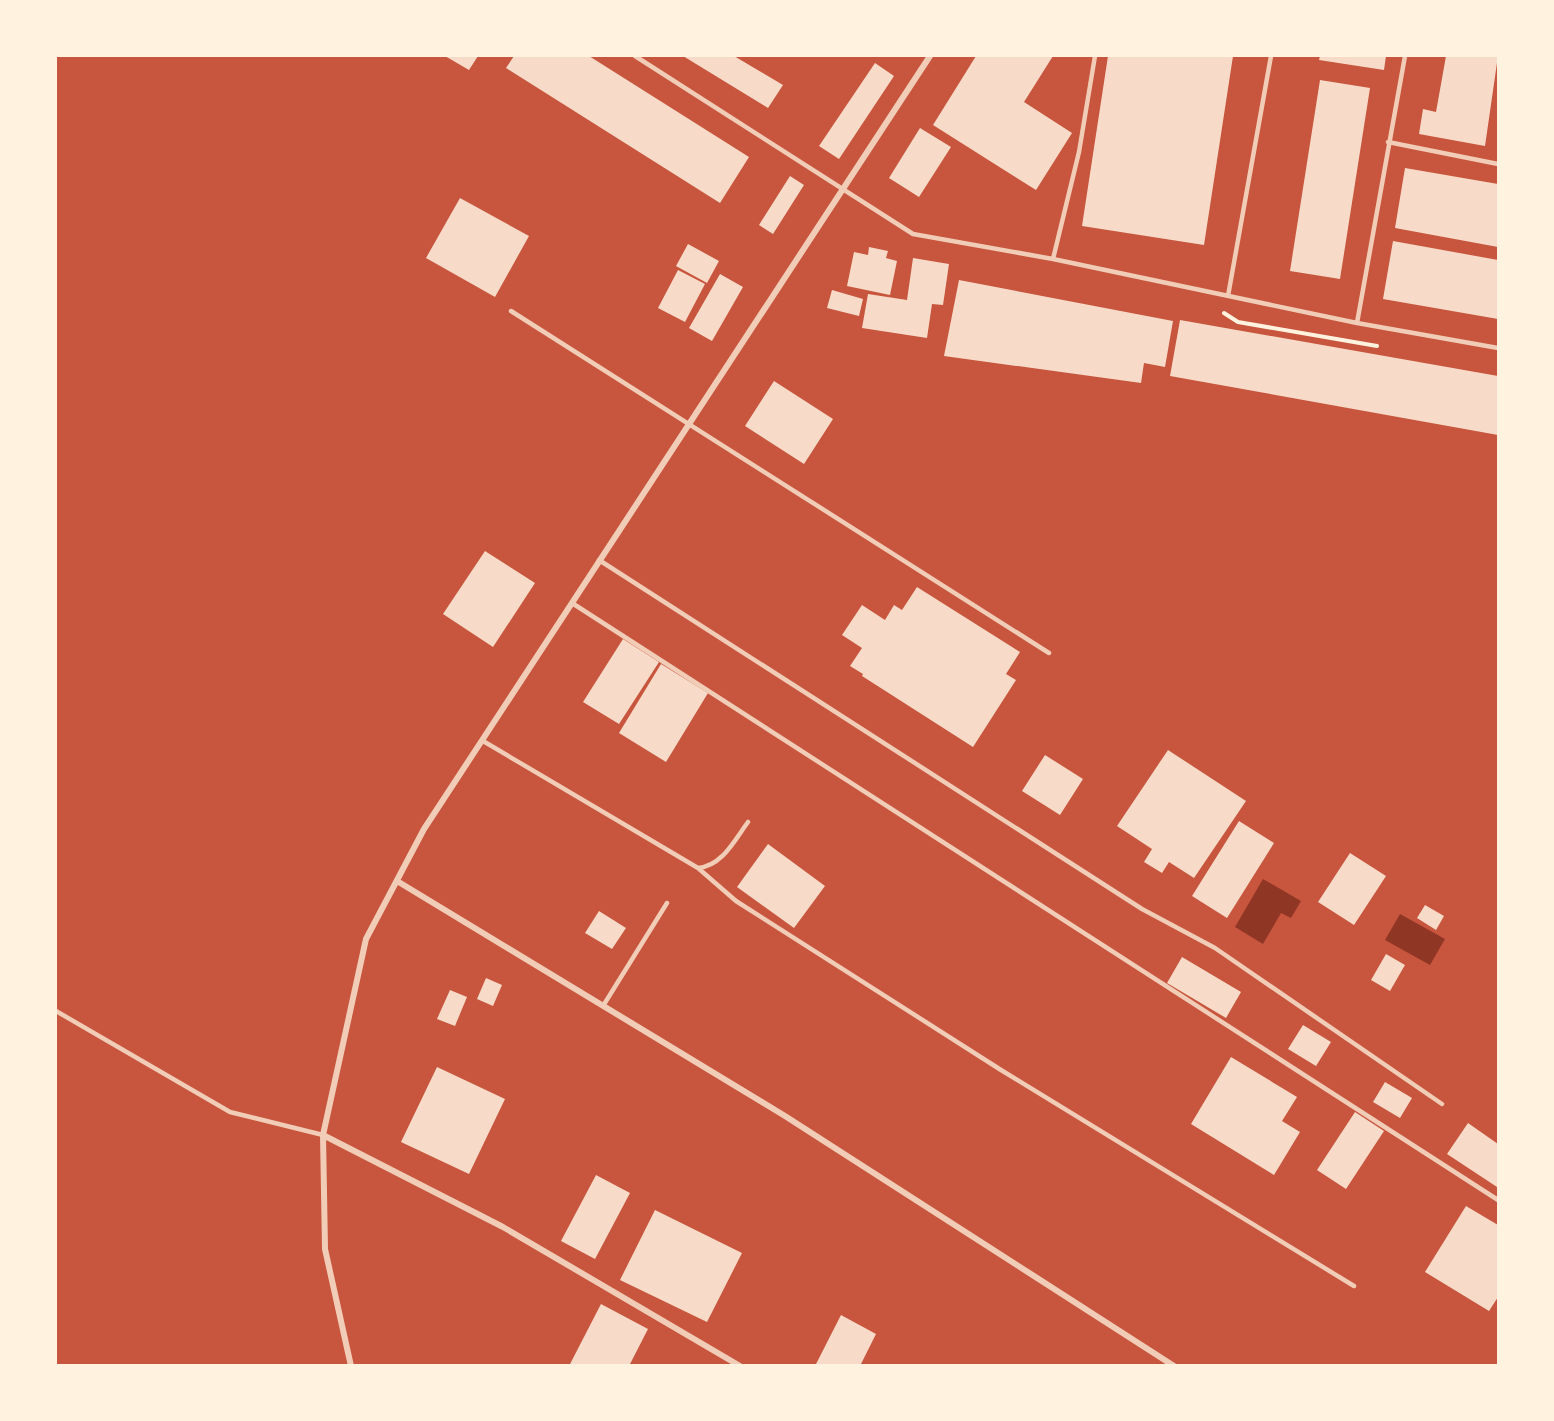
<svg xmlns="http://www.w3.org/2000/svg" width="1554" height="1421" font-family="Helvetica,sans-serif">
  <rect width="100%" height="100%" fill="#c8553d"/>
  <path fill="#8f3625" d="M1263 879 1301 901 1291 918 1281 913 1263 944 1235 927Z
    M1400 914 1445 939 1430 965 1385 940Z"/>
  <path fill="#f7dbc8" d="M445 56H478L469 70Z
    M514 56H589L749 157 720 203 506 68Z
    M683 56H734L783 85 768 108Z
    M976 56H1053L1024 102 1072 133 1036 190 933 125Z
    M1108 56H1233L1204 245 1082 226Z
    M1320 56H1386L1384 70 1319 60Z
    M1446 56H1498L1485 146 1419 134 1423 109 1436 112Z
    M875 63 894 76 839 159 819 146Z
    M1320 80 1370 88 1340 279 1290 271Z
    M920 128 951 147 919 197 889 178Z
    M1405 168 1498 184V247L1395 228Z
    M790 176 804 185 773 234 759 225Z
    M460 198 529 236 495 297 426 258Z
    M1393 241 1498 260V319L1383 299Z
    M688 244 719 261 707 283 676 266Z
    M869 247 888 251 886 258 897 261 890 295 847 286 854 252 868 255Z
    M913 258 949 264 943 305 932 304 927 338 862 328 868 294 907 300Z
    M678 270 705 284 685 322 658 308Z
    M720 274 743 287 712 341 689 328Z
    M959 280 1173 321 1165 367 1144 363 1141 383 944 356Z
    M832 290 863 299 859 316 827 308Z
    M1180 320 1498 376V435L1170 376Z
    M774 381 833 419 804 464 745 426Z
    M485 551 535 583 493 647 443 614Z
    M917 587 1020 652 1006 674 1016 680 973 747 862 676 863 674 850 666 862 648 842 635 862 605 885 620 894 605 902 610Z
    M623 639 659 662 619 724 583 702Z
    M661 664 708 693 666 762 619 733Z
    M1168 750 1246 801 1194 878 1169 862 1162 873 1144 862 1152 849 1117 826Z
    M1045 755 1083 779 1060 815 1022 791Z
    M1239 821 1274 843 1227 918 1192 896Z
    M768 844 825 886 794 928 737 887Z
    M1350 853 1386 876 1354 925 1318 902Z
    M1425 905 1444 916 1436 930 1417 918Z
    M599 911 626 928 612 949 585 933Z
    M1386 954 1405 965 1390 991 1371 980Z
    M1182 957 1241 992 1226 1018 1167 983Z
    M486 978 502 985 493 1006 477 999Z
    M450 990 467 997 455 1026 437 1019Z
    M1303 1025 1331 1042 1316 1066 1288 1049Z
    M1231 1057 1297 1097 1282 1121 1300 1132 1274 1175 1191 1124Z
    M437 1067 505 1099 469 1174 401 1142Z
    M1385 1082 1412 1098 1400 1118 1373 1102Z
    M1355 1112 1384 1131 1346 1189 1317 1170Z
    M1468 1123 1498 1144 1497 1187 1447 1154Z
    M596 1175 630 1193 595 1259 561 1241Z
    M1466 1206 1498 1225V1297L1489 1311 1425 1272Z
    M655 1210 742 1253 707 1322 620 1280Z
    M601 1304 648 1329 629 1366H569Z
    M841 1315 876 1334 860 1366H815Z"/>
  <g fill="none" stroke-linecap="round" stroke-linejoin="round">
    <path stroke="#fff3e0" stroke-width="4" d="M1224 313 1238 322 1377 346"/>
    <path stroke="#f1ccb7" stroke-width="4.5" d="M635 56 913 234 1053 259 1357 323 1498 348
      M1388 142 1498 164
      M1053 259 1079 152 1095 56
      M1228 296 1271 56
      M511 311 1049 653
      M1357 323 1405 56
      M599 560 1142 909 1215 948 1442 1104
      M572 603 1498 1200
      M483 741 698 868C722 866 734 841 748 822
      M698 868 736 901 1001 1070 1354 1286
      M603 1006 667 903
      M56 1011 230 1112 323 1135"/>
    <path stroke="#f1ccb7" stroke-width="6" d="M397 881 785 1116 1174 1366
      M323 1135 503 1227 740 1366
      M351 1366 325 1249 323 1135 366 939 424 829 930 56"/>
  </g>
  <rect width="1554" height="1421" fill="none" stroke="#fff3e0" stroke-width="114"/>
</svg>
